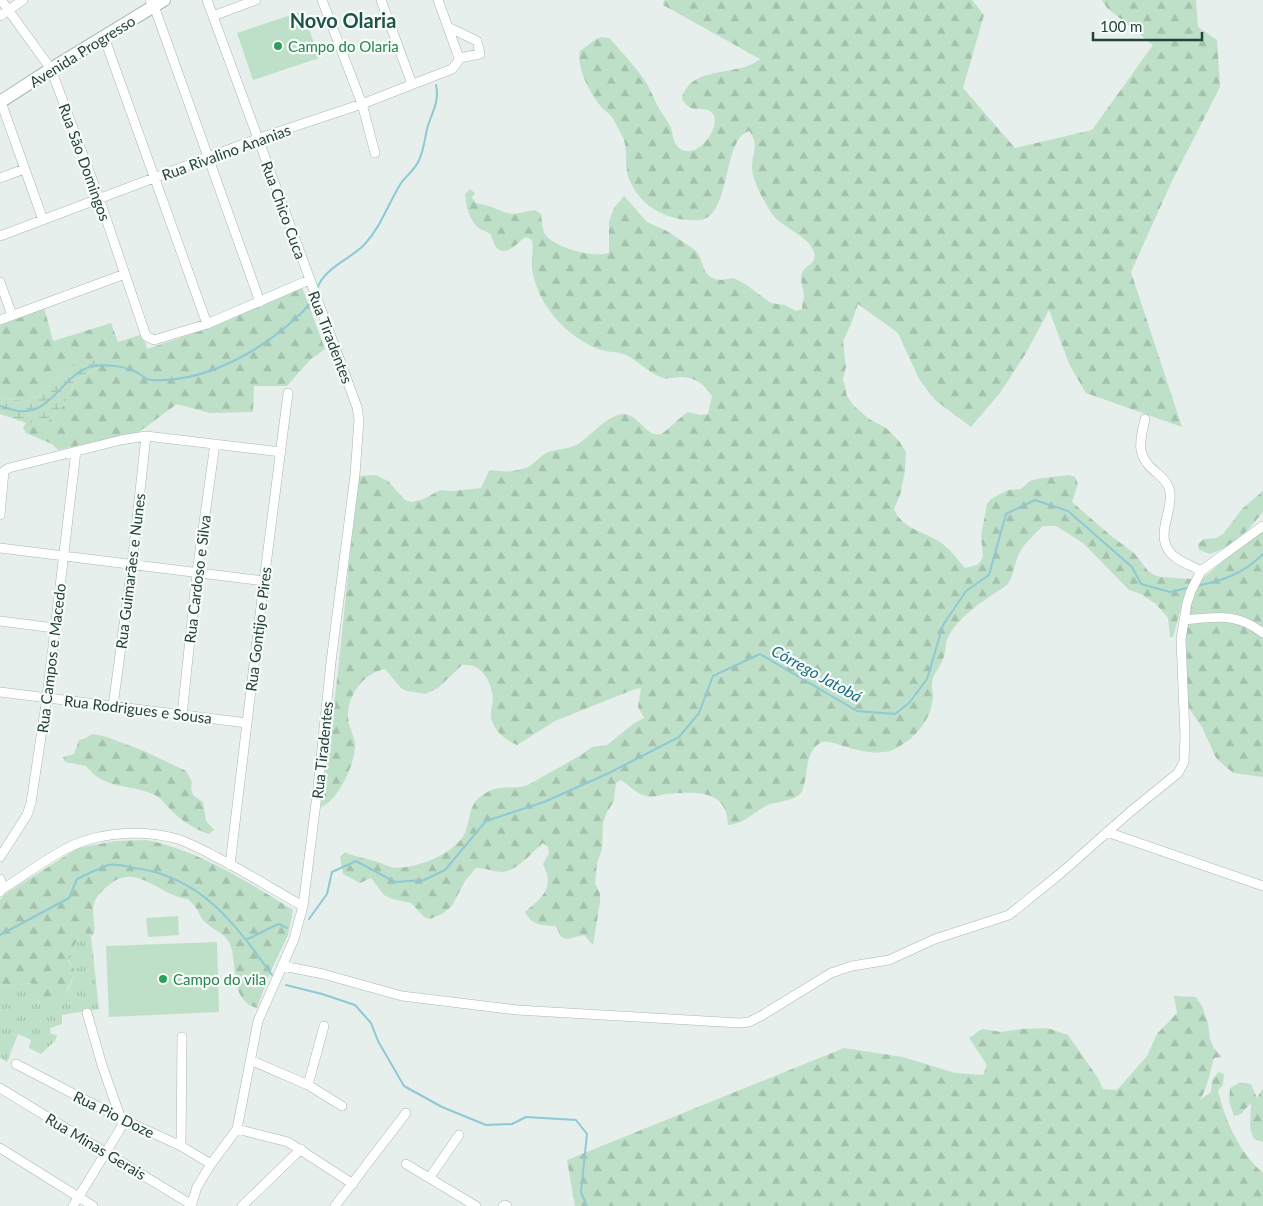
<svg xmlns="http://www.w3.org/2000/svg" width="1263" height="1206" font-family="Lato,sans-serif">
  <defs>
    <pattern id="grass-tufts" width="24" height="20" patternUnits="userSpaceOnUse" patternTransform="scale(1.25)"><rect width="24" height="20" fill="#bfe0c8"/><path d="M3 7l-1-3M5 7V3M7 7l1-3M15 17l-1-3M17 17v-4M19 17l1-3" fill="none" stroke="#a4c1ad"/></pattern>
    <pattern id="forest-firs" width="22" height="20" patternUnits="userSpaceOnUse" patternTransform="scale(1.25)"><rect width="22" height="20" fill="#bfe0c8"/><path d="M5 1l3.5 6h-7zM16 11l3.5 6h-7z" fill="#a4c1ad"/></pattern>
    <pattern id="wetland-marsh" width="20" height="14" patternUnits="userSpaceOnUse" patternTransform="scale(1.25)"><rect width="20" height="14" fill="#bfe0c8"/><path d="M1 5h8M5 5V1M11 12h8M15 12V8" fill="none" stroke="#a4c1ad"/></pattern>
  </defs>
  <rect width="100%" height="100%" fill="#e6efeb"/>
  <path fill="url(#grass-tufts)" d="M83 932 91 936 99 1009 62 1015V1024L50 1028 51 1034 57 1035 55 1041 41 1054 29 1048 31 1040 18 1034 7 1062 0 1058V985L5 987 31 983 37 990 39 1003 63 999C66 991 76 978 74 970 73 966 69 963 68 959 68 951 78 943 79 934Z"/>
  <path fill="url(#forest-firs)" d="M664 0H972L984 15 963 88 1015 148 1092 130 1153 45 1107 8 1102 0H1196L1198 27 1217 40 1220 87 1172 181 1131 272 1182 427 1086 393 1070 366 1049 310 1026 353 1000 393 971 427 935 400 919 379 898 333 858 304 851 324 843 341 846 367 843 379 847 396 854 406 869 419 886 428 899 441 906 452 905 471 900 495 894 509C902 530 928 532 944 545 952 551 958 560 965 568L977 565 981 561 983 555 981 536 987 504 991 499 1008 490 1021 489 1030 481 1036 479 1069 475 1075 477 1078 484 1072 502 1110 535 1135 554 1148 571 1154 575 1160 577 1192 579 1182 604 1173 637H1170L1168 618 1156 604 1141 594 1129 590 1083 543 1056 526H1043C1035 534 1024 543 1019 554 1014 564 1014 576 1007 585 987 599 960 614 948 637 945 643 946 650 944 656 942 665 933 673 932 683 931 688 934 693 933 698 931 720 916 737 897 748 868 763 831 736 820 743 804 753 809 775 802 791 798 801 778 801 768 805 754 811 745 824 728 825 727 788 694 792 666 794 660 795 653 798 647 796 636 794 630 786 621 780L616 783 614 801 607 812 603 823 602 849 597 863 595 883 600 894V902L593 945 584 935 567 939 561 937 556 926C543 926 531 925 525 912 543 896 555 888 543 864L549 853 548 847 543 843C531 853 517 872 500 872 492 871 485 868 476 868L465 881 452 906 442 914 430 919 424 917 411 903 392 899 384 895 371 878 360 883 343 874 340 857 345 852C355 857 365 858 374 861 382 863 388 867 396 868 417 868 455 854 465 833 470 821 469 804 481 796 500 782 510 791 528 785L581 755 592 747 607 745 633 724 644 718 638 707 641 688 635 689 555 721 517 745C506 740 496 733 492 721 489 713 493 706 493 698 491 680 481 663 462 665L438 688 425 694 407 691 401 688 385 669C363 673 347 696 348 718 349 728 356 738 355 748 354 765 338 801 321 807L338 672 358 476 376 475 388 481 405 500 411 502 424 499 440 490 453 491 481 488 489 471C497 469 504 473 512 471 518 470 525 469 530 466 536 462 541 455 548 452 558 449 569 449 578 444 591 435 603 420 618 415 637 408 645 439 661 434 667 431 680 417 688 412L701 415 708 414 712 396C704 383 693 376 678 377 673 378 667 379 663 378 648 373 638 360 624 354 617 352 609 352 601 350 569 339 540 308 533 274 530 262 534 251 532 240L526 237C519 241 512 251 504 251 494 251 494 240 490 234 487 231 483 231 480 229 469 221 466 206 465 194L470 189 475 193 472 198 476 203 489 206 507 213 514 214 535 210 541 214C542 220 542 229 545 234 554 248 594 258 609 253V221L614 208 624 196 647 222 667 231 695 250 699 255 705 271 709 276 715 279 721 280 734 278 745 284 771 303 785 305 796 311 802 309C802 305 803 301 804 297 804 289 798 278 803 271 808 264 817 263 814 252 809 235 780 228 770 211 763 199 753 182 752 168 752 152 760 145 749 131 723 139 731 209 704 219 699 221 693 220 688 220 662 218 639 204 629 179 624 166 628 149 623 137 620 132 615 122 612 117 610 114 606 112 603 109 591 96 576 68 580 51L596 39 602 37 609 38 613 42C624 55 636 67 645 81 650 88 653 97 657 105 661 112 667 120 671 128 673 134 673 144 679 148 697 162 722 126 713 114 705 103 690 117 682 98 692 64 737 78 760 59L663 5Z
    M302 287 325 349 310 360 287 386H254L253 412 210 413 177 404 139 432 58 450 52 444 26 433 23 428 26 423H46L64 405 76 380 98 368 79 358 38 397 26 401 0 398V323L44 307 53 341 111 323 118 342 143 334 147 349 206 329Z
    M1263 491V512L1248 530 1227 547 1210 554 1199 550 1198 544 1204 539 1216 538 1223 534 1242 509Z
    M1263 531V777L1233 773 1216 758 1202 727 1188 707 1181 649 1192 597 1201 580 1225 559Z
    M92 734 104 736 144 751 186 771 192 782 191 788 193 795 203 802 206 821 214 830 209 834C198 831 184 822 176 815 168 808 162 798 153 794 127 783 106 791 86 766L65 762 63 757 74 754 79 740 86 738Z
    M147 840C200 851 248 882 293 910L288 935 269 975 257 1008C229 1001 238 964 230 944 224 932 212 930 204 921 200 917 199 912 196 908 194 905 191 902 188 899 160 897 137 861 109 885 103 890 97 895 94 903 91 913 96 924 94 934L91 936 83 932 79 934C77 944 69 951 68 961L74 969V975L63 999 46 1009 43 1008C36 999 40 993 31 983L5 987 0 985V900L4 895 78 848 116 841Z
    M1174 996 1196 997 1202 1006 1208 1023 1210 1039 1214 1048 1222 1057 1214 1058C1210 1072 1207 1089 1200 1100L1211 1092 1212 1080 1219 1072 1224 1074 1223 1085 1218 1090C1225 1121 1239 1152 1263 1173V1206H575L567 1160 844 1048 903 1057 955 1073 983 1075 987 1065 969 1038 982 1029 1001 1032 1021 1029 1047 1028 1068 1035 1098 1078 1103 1089 1117 1090 1147 1056 1157 1034 1177 1013Z
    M1239 1083 1251 1084 1257 1098 1263 1088V1142L1254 1139 1250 1129 1251 1103 1241 1114 1234 1116 1229 1101 1230 1088Z"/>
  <path fill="url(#wetland-marsh)" d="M79 358 91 359 97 362 98 368 76 380 64 405 46 423H26L0 414V398L26 401 38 397Z"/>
  <path fill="#bfe0c8" d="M303 11 319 58 253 80 237 33Z
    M178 916 179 935 148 937 146 918Z
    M217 942 219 1012 109 1017 106 946Z"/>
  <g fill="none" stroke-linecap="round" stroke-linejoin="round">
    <path stroke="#8ec9d4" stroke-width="2" d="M317 289C324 268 349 260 364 245 381 227 388 204 401 183 408 174 418 167 421 155 424 147 425 138 427 129 431 114 440 102 436 85
      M0 406C6 408 12 410 18 411 52 415 62 375 90 367 104 363 125 366 138 373 143 376 146 380 152 380 212 383 275 343 314 300
      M1197 586C1224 580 1243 574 1263 554
      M309 919 327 894 332 872 356 861 395 882 424 880 445 870 486 821 544 802 609 773 679 737 699 713 713 676 760 654 857 711 895 714 909 703 927 679 943 625 966 591 989 575 1006 514 1035 500 1068 511 1132 567 1141 584 1170 592 1188 588
      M0 935 69 898 77 879C87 874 98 869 108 865 116 863 127 867 135 868 202 877 235 924 272 975
      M247 939C258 935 268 928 279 924L287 928
      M286 985 322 994 355 1005 371 1023 378 1041 404 1086 442 1107 486 1125 512 1124 526 1117 576 1120 587 1134 581 1192 587 1206"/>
    <defs>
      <path id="street" d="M1 0 51 69 99 198 146 336 154 340 207 324 309 280
        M150 0 154 6 260 302
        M322 0 362 104 375 153
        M381 0 412 84
        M0 16 23 0
        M213 16 256 0
        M448 27 477 41 480 54 459 58
        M104 37 207 324
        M1 102 43 220
        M0 178 24 169
        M0 236 257 139 362 104 452 69 457 63 459 58 438 0
        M0 282 12 315
        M0 320 125 274
        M0 515 4 471 9 468 121 440 146 436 281 452
        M0 548 264 581
        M1201 571 1263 526
        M1184 620C1215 617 1236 612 1263 633
        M0 621 54 628
        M0 692 247 723
        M113 706 132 565 146 436
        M182 715 197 572 215 444
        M1107 832 1263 886
        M0 857 27 815 31 803 47 697 76 451
        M230 865 264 581 288 393
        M0 879 1 882 0 892
        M1 890C26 875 50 855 76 844 106 832 143 830 174 838 189 842 203 850 216 857 246 872 274 890 303 906
        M283 966 323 974 402 996 517 1010 740 1023 749 1022 761 1016 831 973 852 966 889 960 935 939 1009 915 1061 873 1130 812 1178 773 1184 762 1185 735 1181 639 1187 603 1191 591 1201 571C1191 565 1176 561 1169 551 1156 533 1173 511 1170 492 1169 484 1163 478 1157 473 1136 457 1139 443 1145 419
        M250 1060 308 1085 342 1106
        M16 1064 122 1119 181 1146 211 1164
        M308 1085 324 1026
        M0 1088 192 1205
        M237 1129 288 1142 353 1184
        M181 1146 182 1037
        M0 1148 93 1206
        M406 1164 476 1206
        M430 1177 459 1135
        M73 1206 122 1126V1122L102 1065 87 1013
        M191 1206 197 1187 211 1164 237 1129 258 1021 294 939 303 906 318 787 331 662 355 475 359 420 357 407 207 0
        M242 1206 301 1149
        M335 1206 406 1113
        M503 1206 505 1205 507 1206"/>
      <path id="secondary" d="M0 102 51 69 164 0"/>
    </defs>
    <use href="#street" stroke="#a8b8b2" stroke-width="10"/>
    <use href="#secondary" stroke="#a4bbb3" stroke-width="14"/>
    <use href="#street" stroke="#fff" stroke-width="9"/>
    <use href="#secondary" stroke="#fff" stroke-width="12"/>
  </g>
  <g fill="#2e9e5b" stroke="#f7fbf9" stroke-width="2">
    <circle cx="278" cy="46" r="5"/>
    <circle cx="163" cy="979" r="5"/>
  </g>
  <g text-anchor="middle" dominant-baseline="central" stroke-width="4.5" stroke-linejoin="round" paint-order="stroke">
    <g font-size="15" fill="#27864d" stroke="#f7fbf9" text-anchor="start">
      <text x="288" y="46">Campo do Olaria</text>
      <text x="173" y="979">Campo do vila</text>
    </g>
    <g font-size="15" fill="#24423a" stroke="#f7fbf9">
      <text transform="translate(82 51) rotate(-32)">Avenida Progresso</text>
      <text transform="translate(226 152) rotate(-20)">Rua Rivalino Ananias</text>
      <text transform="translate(85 162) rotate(70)">Rua São Domingos</text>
      <text transform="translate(284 210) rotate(70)">Rua Chico Cuca</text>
      <text transform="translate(331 337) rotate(69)">Rua Tiradentes</text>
      <text transform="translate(130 571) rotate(-83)">Rua Guimarães e Nunes</text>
      <text transform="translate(197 579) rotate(-83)">Rua Cardoso e Silva</text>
      <text transform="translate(258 629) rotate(-83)">Rua Gontijo e Pires</text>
      <text transform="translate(51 658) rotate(-83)">Rua Campos e Macedo</text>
      <text transform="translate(138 709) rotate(7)">Rua Rodrigues e Sousa</text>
      <text transform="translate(322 750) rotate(-84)">Rua Tiradentes</text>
      <text transform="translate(114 1114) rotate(26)">Rua Pio Doze</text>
      <text transform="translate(96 1146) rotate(31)">Rua Minas Gerais</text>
    </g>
    <g font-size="16" font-style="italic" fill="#1c6f80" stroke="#f7fbf9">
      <text transform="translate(817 673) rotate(29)">Córrego Jatobá</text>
    </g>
    <g font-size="20" font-weight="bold" fill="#1f5548" stroke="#f7fbf9">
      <text x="343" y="20">Novo Olaria</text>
    </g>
  </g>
  <path d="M1093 32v8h109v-8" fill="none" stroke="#24423a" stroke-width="2.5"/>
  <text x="1100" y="32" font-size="15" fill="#24423a" stroke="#f7fbf9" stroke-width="4" paint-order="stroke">100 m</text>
</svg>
